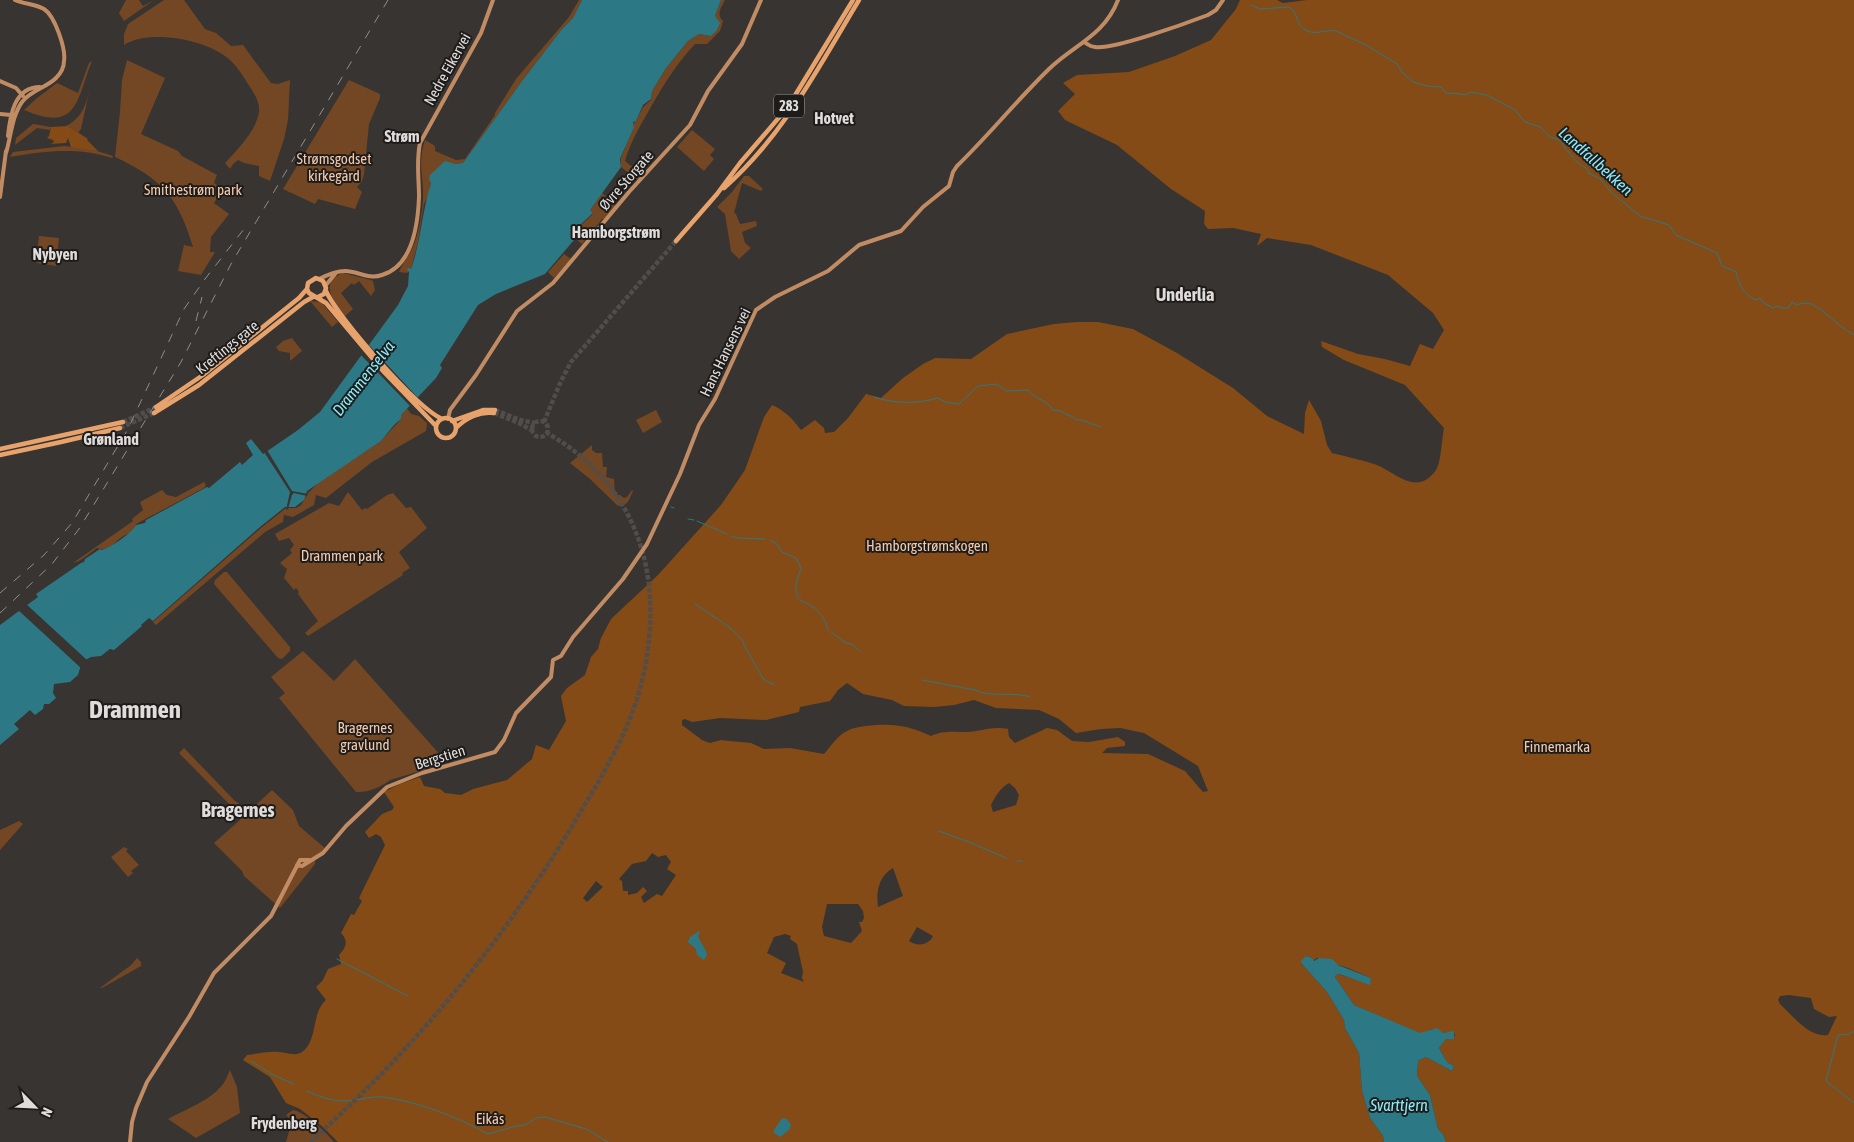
<svg xmlns="http://www.w3.org/2000/svg" width="1854" height="1142" font-family="'Asap Condensed',sans-serif">
  <rect width="100%" height="100%" fill="#383431"/>
  <path fill="#734724" d="M126 0H139L143 6 154 0 124 21 119 13Z
    M164 0H184L205 29 216 33 231 46 243 45 271 83 278 84 290 80 288 120 284 139 270 181 259 176V166L244 163 238 160 233 164 230 169 225 163C238 149 256 131 259 112 260 102 255 95 250 87 245 79 239 69 232 62 212 40 149 28 124 45V34L128 24Z
    M579 0H582L573 18 562 29 522 81 463 163 455 164 431 182 428 196 424 204 418 242 411 269 407 270 409 271 407 273 399 272C402 264 408 257 412 249 419 234 422 214 423 199 424 176 417 164 425 140L435 146V151L456 160 465 159 495 115V113L516 79 569 17Z
    M721 0H725C721 8 716 14 723 21L720 31 707 44H695C677 63 665 83 652 105 642 123 631 140 625 161L642 175 638 180 621 167V158L634 126V122L636 121 643 107 651 100 652 91 666 68 688 41 699 34 711 36 718 28 715 16Z
    M127 60 165 78 141 134 178 151 182 156 217 175 214 183 221 188V192L214 203 229 214 211 237 210 252H215L201 275 178 271 184 245 193 247C178 197 162 179 115 157L120 112 122 80Z
    M92 61C76 101 78 133 24 110L37 98 57 83 78 93 89 63Z
    M349 80 380 94V98L369 124 364 174 362 181 357 187 362 192 355 209 318 199 315 204 283 189Z
    M91 83 81 129 78 133 70 127 66 126C84 117 87 101 91 83Z
    M33 124 51 127 50 130 37 128 15 145 16 138Z
    M692 130 715 149 710 155 714 159 704 171 677 147Z
    M64 146 91 149 113 156 112 158C77 147 46 151 10 157L13 152Z
    M744 176H749L763 189 761 191 742 183 734 213 736 214 740 224 756 221 757 226 742 232 745 243 751 248 739 259 731 251 725 214 717 207 732 192Z
    M602 193 616 205 604 219H602L582 244 576 239 582 229 581 225 593 214 590 210Z
    M39 236 59 238 56 266 37 263 38 260 36 262Z
    M564 254 571 259 554 278 548 272Z
    M343 273 371 280 373 281 375 290 371 296 359 281 354 285 352 283 341 293 353 309 345 316C334 303 318 282 343 273Z
    M310 301 321 302 338 322 332 327Z
    M292 338 302 351 290 361V353L279 351 276 347 283 341Z
    M407 408 411 414 419 416 427 423 426 431 372 462 326 498 316 495 314 505 293 517 284 515 283 522 265 532 156 625 153 622 261 528 286 508H296L301 505 308 493 318 483 381 441 401 419V415Z
    M656 410 662 422 643 433 636 420Z
    M592 445V450L596 453H602L603 467H607L606 477 614 479 615 495H620L624 498 627 497 632 490 633 491C628 501 630 504 618 506L590 479 570 463Z
    M204 482 206 485 204 488 136 524C134 532 128 533 122 537 113 543 109 552 97 548 90 553 80 562 73 563L133 521 132 519 143 510 140 502 162 490 167 495 176 497Z
    M348 492 362 510 365 508 367 509 387 495 393 493 406 508 411 507 427 528 399 552 410 568 402 573 403 575 308 636 305 633 318 621 298 594 299 592 296 588 294 590 284 578 287 569 280 563 292 553 290 550 294 545 289 538 279 541 275 534 329 503 339 506Z
    M224 572H227L290 647V651L282 659 278 658 214 584 215 580Z
    M303 651 334 681 355 659 442 757 443 764 390 780C381 787 367 793 356 792L279 698 285 693 271 677Z
    M184 748 234 800 249 811 272 790 293 810 299 826 326 849 315 858V864L280 908 244 876 242 871 214 843 240 820 230 805 179 753Z
    M19 821 23 824 0 850V830Z
    M124 847 128 849 126 851 139 865 131 871 133 873 128 877 111 857Z
    M137 958 141 962V966L102 988H100L131 965Z
    M230 1070 237 1087 240 1113 196 1138 168 1119C186 1109 210 1101 223 1084 226 1080 228 1074 230 1070Z
    M293 1110C305 1112 326 1132 334 1142H286L292 1121 286 1115Z"/>
  <path fill="#854b16" fill-rule="evenodd" d="M1240 0H1277L1283 3 1307 0H1854V1142H1446L1443 1134 1438 1129 1430 1095 1417 1076 1418 1061 1426 1057 1452 1071 1454 1066 1447 1062 1439 1048 1446 1038 1455 1036 1454 1032 1443 1033 1433 1029 1420 1034 1354 1005 1335 977 1336 975 1338 974 1369 984 1371 978 1348 968 1317 958 1313 961 1312 958 1306 956 1301 963 1327 992 1344 1020 1345 1028 1359 1053 1362 1091 1370 1118 1383 1136 1384 1142H338L323 1127 300 1109 286 1103 270 1077 243 1060 247 1055C257 1054 268 1051 278 1052 285 1052 295 1057 302 1052 318 1041 311 1013 326 1000L316 987 323 980 328 969 341 964 339 955C346 948 349 941 341 933L351 914 354 915 362 901 359 898 385 845 381 837 376 834 369 838 365 832 382 814 392 810 394 807 384 792 400 784 420 777 424 786 440 789 445 793 461 795 473 789 507 780 532 759 536 745 549 750 566 721 561 696 567 688 585 675 591 657 598 649 601 638 611 619 658 575 721 505 745 470 764 417 772 405C784 410 793 419 801 430L815 420 824 428 825 433 834 432 848 418 866 394 881 398 903 378 923 364 935 358 971 359 1007 334 1054 324 1077 322H1098L1133 329 1177 353 1233 388 1267 416 1304 434 1305 413 1309 400 1321 421 1327 445 1332 453C1347 457 1363 460 1377 465 1396 473 1417 497 1436 470 1441 463 1442 438 1444 428L1405 385 1344 360 1322 347 1321 341 1358 354 1385 359 1410 366 1420 344 1433 349 1444 330 1433 313 1388 275 1311 245 1267 238 1257 246 1261 234 1233 228 1208 229 1204 224 1205 211 1171 189 1117 145 1065 120 1058 111 1075 94 1063 83 1077 75 1129 72 1175 56 1211 40 1236 9ZM847 683 863 694 892 700 904 706 935 707 954 705 974 700 996 708 1039 710 1059 719 1076 733 1101 729 1120 728 1144 733 1198 766 1208 791 1203 792 1185 771 1148 754 1102 753 1107 748 1125 746V742L1118 737 1089 742 1072 741 1057 730 1047 728 1015 743 1009 737 1008 729C990 726 984 731 968 732 954 732 944 730 931 736 907 725 892 723 866 726 859 727 852 728 847 731 837 736 831 746 824 754L790 748 764 749 751 743 729 741 721 740 710 743 702 740 682 725V720L685 719 692 722 720 718 766 720 799 712 800 707 830 701 838 690ZM1009 783 1015 788 1019 795 1016 805 993 812 991 805C995 797 1000 788 1009 783ZM652 853 658 857 666 855 671 862 667 869 676 875 662 896 657 894 644 903 641 897 647 891 643 887 637 893 628 895V891H623L622 881 619 879 632 864 646 861ZM893 868 903 896 878 907C876 892 878 877 893 868ZM596 881 603 887 587 902 583 898ZM827 904H858L863 911 864 918 862 922H859L862 931 851 943 824 936 822 927ZM917 927 933 936C929 945 917 947 909 941ZM785 934 791 936 790 939 797 944 803 972 802 978 804 982 781 973 786 963 767 953 774 937ZM1789 995 1811 998 1814 1009 1829 1017 1837 1016 1828 1035C1809 1038 1793 1016 1780 1004L1778 1000 1780 996Z
    M68 126 88 139 87 140 98 151 71 147 68 138 66 143 51 144 54 142 53 140 47 138 49 136 51 127Z"/>
  <path fill="#2c7985" d="M582 0H721L715 16 720 23 717 30 711 36 699 34 688 41 666 68 652 91 651 99 643 105 636 121 633 122 634 127 620 159 621 167 590 210 593 213 580 225 574 240 545 274 496 294 478 305 440 365 442 368 436 378 401 415V419L395 424 381 441 307 491 304 500 295 507H285L260 527 153 621 149 618 141 625 142 626 114 650 110 649 101 656 91 657 85 660 81 665 78 675 70 682 54 684 53 693 56 698 49 704H44L43 709 35 715 30 710 14 724 19 729 0 745V625L38 597 36 594 81 563 84 562 85 559 100 549 102 550C111 547 132 533 136 525L145 523 146 520 207 487 209 488 240 462 242 465 253 455 246 443 251 439 263 454 298 430 320 412 398 305 408 286 409 272 407 270 408 268 411 269C421 241 422 211 431 183L429 179 430 175 445 161 455 164 463 163 522 81 562 29 573 18Z
    M699 931 700 933 698 936C700 943 706 948 707 955L704 960C699 957 696 955 696 949L688 942 690 937Z
    M1306 956 1312 958 1314 961 1319 958 1332 959 1338 965 1371 978 1370 985 1339 974 1336 975 1335 977 1354 1005 1420 1033 1437 1028 1443 1033 1454 1031V1039H1446L1439 1048 1447 1062 1454 1066 1452 1071 1426 1057 1418 1061 1417 1076 1430 1095 1438 1129 1443 1134 1446 1142H1384L1383 1136 1370 1118 1362 1091 1359 1053 1345 1028 1344 1020 1327 992 1301 963V961Z
    M782 1118 787 1119 791 1125 789 1130 780 1137 773 1132Z"/>
  <path fill="#383431" d="M367 343 419 399 411 407 360 354Z
    M267 450 292 491 308 494 307 496 294 493 292 495 288 509 286 510 290 492 264 452Z
    M25 603 88 661 82 669 17 609Z"/>
  <g fill="none" stroke-linecap="round" stroke-linejoin="round">
    <path stroke="#2c7985" stroke-width="1" d="M1251 5 1260 9 1288 7C1299 10 1294 25 1307 31 1317 35 1326 29 1336 31L1366 45 1397 64 1402 72 1413 82 1427 86 1441 87 1447 94 1454 93 1466 95 1470 92 1487 95 1515 110 1525 122 1540 127 1550 137 1557 139 1562 143 1564 147 1576 161 1587 169 1589 173 1600 179 1612 193 1640 216 1669 225 1676 235 1717 253 1722 266 1736 272C1739 285 1743 294 1756 300L1760 298 1764 303 1773 308 1777 306 1782 308H1788L1792 302 1797 305 1802 303 1812 304C1817 308 1821 309 1825 313 1835 321 1843 329 1854 335
      M874 397C896 404 916 404 938 398L945 402 959 404 978 386 997 384 1006 391 1028 390C1034 399 1048 400 1053 410L1061 411C1066 415 1072 415 1076 420H1081L1101 427
      M671 507 674 508
      M688 519 694 520
      M697 521 727 534
      M731 536 738 538 765 539
      M770 540 777 544 782 552 796 558 801 568C799 574 796 581 796 587 796 603 804 600 813 607 820 611 827 623 828 630
      M695 604C706 612 743 633 744 645L764 680 774 685
      M831 632 846 643 852 644 860 651
      M922 680 975 690C991 698 1013 691 1030 697
      M939 831 969 842 1006 858
      M1017 861H1022
      M337 959 408 996
      M1854 1031 1849 1034 1838 1035 1826 1081 1854 1103
      M251 1061 273 1075 294 1084
      M307 1091C318 1096 331 1101 344 1101 356 1101 370 1096 382 1097 416 1101 458 1117 488 1134L516 1126 525 1125 536 1118 545 1117 586 1129 608 1142"/>
    <path stroke="#514d4a" stroke-width="4.5" stroke-dasharray="4.5 2" stroke-linecap="butt" d="M495 410 520 420 535 423
      M494 413 519 423 533 431
      M532 429a8 8 0 1 1 16 0a8 8 0 1 1-16 0Z
      M123 422 156 407
      M544 422 561 381 571 362 676 241
      M120 428 154 413
      M310 1142C416 1048 506 938 578 816 601 778 625 738 638 696 668 592 646 489 547 433"/>
    <path stroke="#c18c63" stroke-width="4" d="M1084 42C1088 44 1090 47 1095 47 1113 50 1187 23 1208 15L1216 10 1223 0
      M0 81 16 88 23 96
      M0 114 11 115
      M8 136C10 116 14 87 40 87
      M6 153C11 136 12 116 22 102 31 90 46 88 56 78 61 73 64 68 64 61 66 49 55 16 44 9 35 4 24 4 15 0
      M0 197 6 151
      M319 279C327 275 336 271 345 271 358 271 368 280 382 275 413 266 418 223 419 197 419 178 416 162 420 143L481 33 493 0
      M326 285 335 274
      M448 419 450 410 476 375 517 311 553 283 629 192 690 125 708 91 742 44 761 0
      M297 865 302 866 323 853 346 826 387 787 422 773 495 752 504 740 516 713 551 677 553 660 561 656 573 637 623 579 647 544 680 474 699 425 715 399 756 310 775 297 828 271 859 245 901 231 923 207 949 186 953 172 957 166C989 135 1017 100 1049 69 1075 44 1104 36 1118 0
      M130 1142 132 1122 136 1108 147 1082 189 1017 214 973 271 916 300 860H310"/>
    <path stroke="#e8a36d" stroke-width="4.5" d="M724 188C784 135 818 68 859 0
      M676 241 717 194 740 163 788 107 853 0
      M326 291C338 318 416 407 442 419
      M318 297 324 294 326 288 323 281 316 278 308 283 307 289 309 293 326 303 384 372 436 426
      M156 407 203 375 299 298 307 289
      M154 413 199 385 304 302 313 297
      M436 428a10 10 0 1 1 20 0a10 10 0 1 1-20 0Z
      M452 421 483 410H495
      M456 428C466 418 480 411 494 413
      M0 449 123 422
      M0 455 61 442 120 428"/>
    <path stroke="#908d8a" stroke-width="1" stroke-dasharray="9 9" stroke-linecap="butt" d="M196 321 202 297
      M0 593 44 555 72 523 128 429 184 309 205 279 244 229
      M0 613 52 564 79 529 181 362 231 264 388 0"/>
  </g>
  <g text-anchor="middle" dominant-baseline="central" stroke-width="4" stroke-linejoin="round" paint-order="stroke">
    <rect fill="#1e1c1b" stroke="#a5a2a1" stroke-width="1" x="774" y="94.5" width="30" height="23" rx="4"/>
    <g font-size="14" font-weight="bold" fill="#dfdcda">
      <text x="789" y="106">283</text>
    </g>
    <g font-size="15" fill="#dfdcda" stroke="#1e1c1b">
      <text transform="translate(447 69) rotate(-61)">Nedre Eikervei</text>
      <text transform="translate(626 180) rotate(-49)">Øvre Storgate</text>
      <text transform="translate(227 347) rotate(-39)">Kreftings gate</text>
      <text transform="translate(725 352) rotate(-64)">Hans Hansens vei</text>
      <text transform="translate(440 757) rotate(-17)">Bergstien</text>
    </g>
    <g font-size="15" fill="#f4caab" stroke="#1e1c1b">
      <text x="334" y="158">Strømsgodset<tspan x="334" dy="17">kirkegård</tspan></text>
      <text x="193" y="189">Smithestrøm park</text>
      <text x="927" y="545">Hamborgstrømskogen</text>
      <text x="342" y="555">Drammen park</text>
      <text x="365" y="727">Bragernes<tspan x="365" dy="17">gravlund</tspan></text>
      <text x="1557" y="746">Finnemarka</text>
      <text x="490" y="1118">Eikås</text>
    </g>
    <g font-size="16" font-weight="bold" fill="#dfdcda" stroke="#1e1c1b">
      <text x="834" y="118">Hotvet</text>
      <text x="402" y="136">Strøm</text>
      <text x="616" y="232">Hamborgstrøm</text>
      <text x="55" y="254">Nybyen</text>
      <text x="111" y="439">Grønland</text>
      <text x="284" y="1123">Frydenberg</text>
    </g>
    <g font-size="16" font-style="italic" fill="#8becfd" stroke="#1e1c1b">
      <text transform="translate(1596 161) rotate(42)">Landfallbekken</text>
      <text transform="translate(363 378) rotate(-52)">Drammenselva</text>
      <text x="1399" y="1105">Svarttjern</text>
    </g>
    <g font-size="18" font-weight="bold" fill="#dfdcda" stroke="#1e1c1b">
      <text x="1185" y="294">Underlia</text>
    </g>
    <g font-size="20" font-weight="bold" fill="#dfdcda" stroke="#1e1c1b">
      <text x="238" y="809">Bragernes</text>
    </g>
    <g font-size="25" font-weight="bold" fill="#dfdcda" stroke="#1e1c1b">
      <text x="135" y="709">Drammen</text>
    </g>
  </g>
  <g transform="translate(35 1107) rotate(114)" stroke="#1e1c1b" stroke-width="4" paint-order="stroke">
  <path d="M0-4L9 19L0 12L-9 19Z" fill="#dfdcda"/>
  <text y="-8" font-size="14" font-weight="bold" text-anchor="middle" fill="#dfdcda">N</text>
  </g>
</svg>
